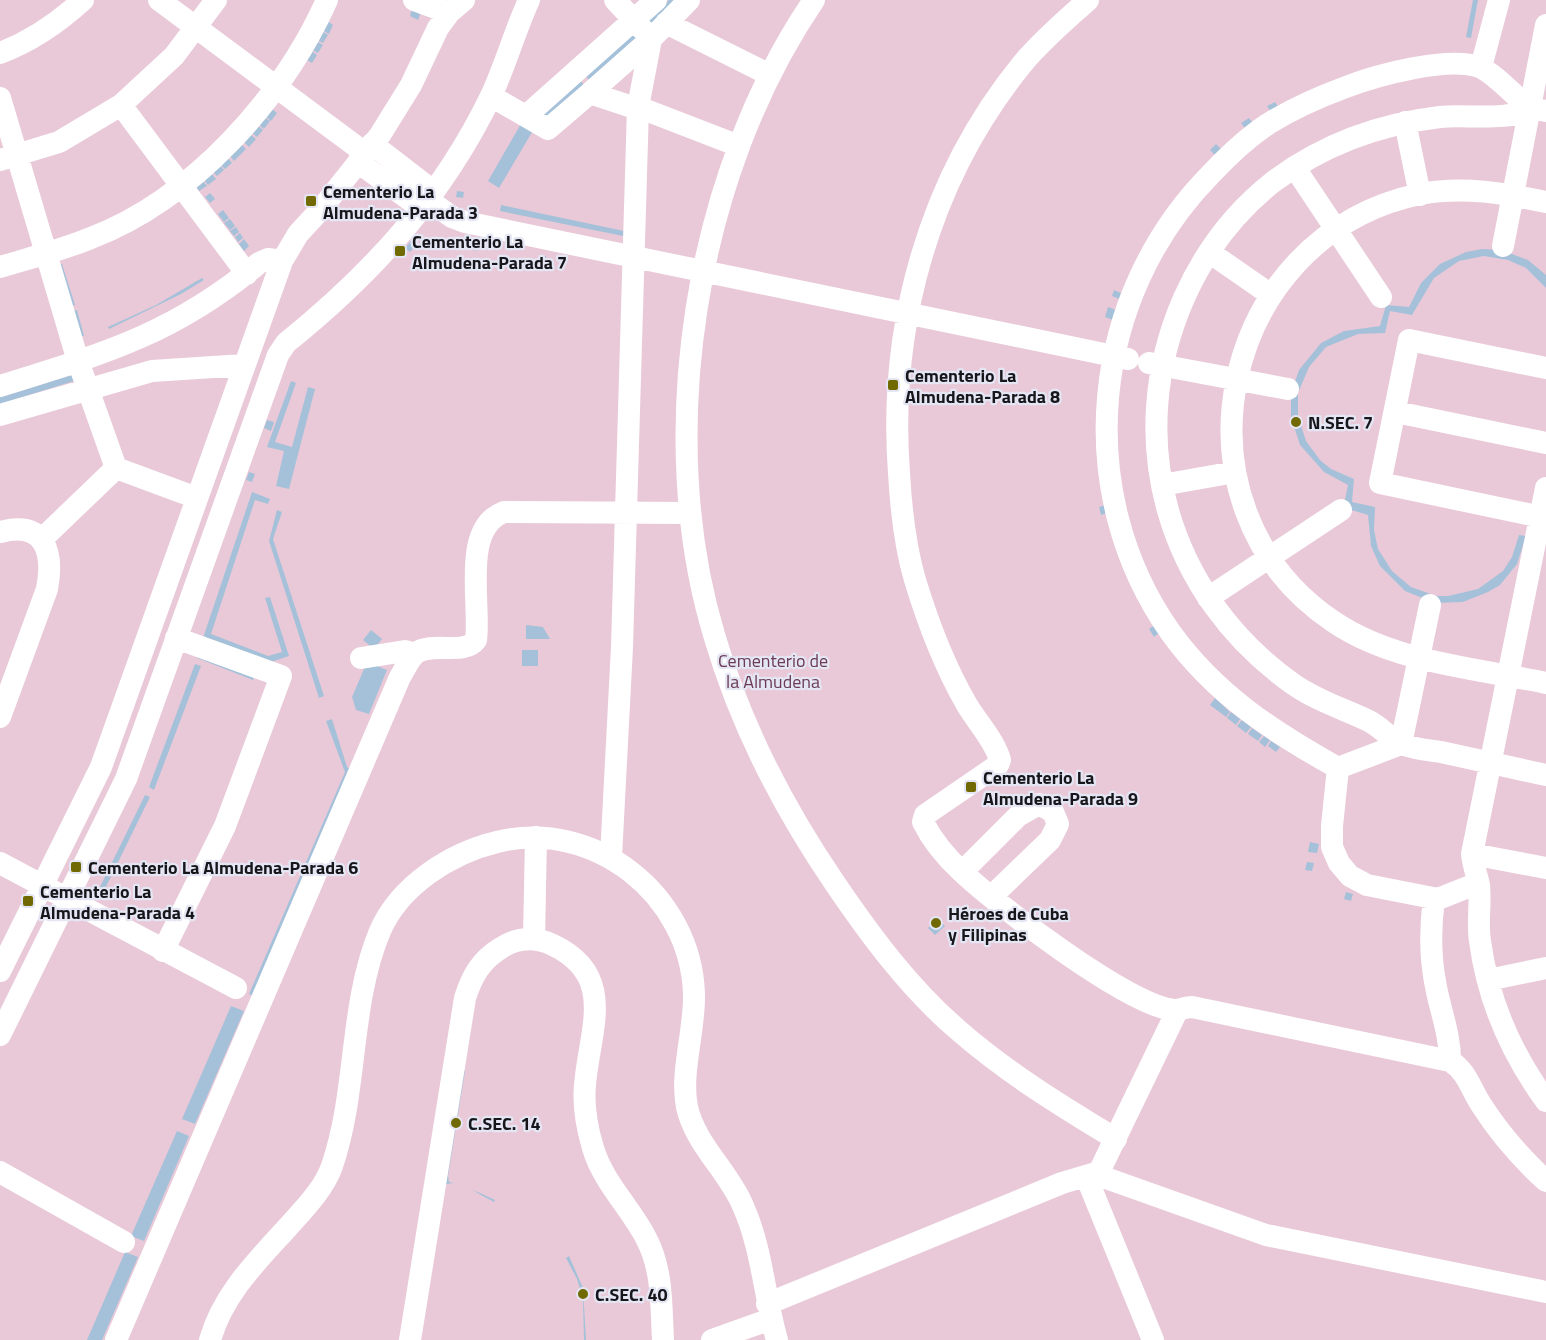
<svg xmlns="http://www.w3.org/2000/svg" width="1546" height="1340" font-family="'Titillium Web',sans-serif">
  <rect width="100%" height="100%" fill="#e4e6f4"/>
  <path fill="#e9c9d8" d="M0 0H1546V1340H0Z"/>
  <path fill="#a5c1d9" d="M669 0H681L651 28 645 22Z
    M1473 0H1478L1471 38 1466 37Z
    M412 9 421 12 418 20 410 16Z
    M327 21 333 25 329 34 322 30Z
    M631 28 641 39 592 83 583 73Z
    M322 31 328 35 323 43 317 40Z
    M316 41 323 45 318 53 311 49Z
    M310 50 317 55 312 63 305 59Z
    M578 78 587 88 550 121 541 111Z
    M1275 102 1279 108 1271 112 1267 106Z
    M271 108 277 113 271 121 265 116Z
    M264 117 270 121 264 129 258 124Z
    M1249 118 1253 123 1245 128 1241 123Z
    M522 122 534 129 499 188 488 181Z
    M257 125 263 130 257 137 251 132Z
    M249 133 256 139 249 147 243 141Z
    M241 144 246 149 234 161 229 155Z
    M1216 144 1221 149 1215 155 1210 150Z
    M227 157 232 163 225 169 220 164Z
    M219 164 224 170 217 176 212 171Z
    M211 173 216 179 208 185 203 179Z
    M202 180 207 186 199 191 195 186Z
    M457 191 464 192 463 198 456 197Z
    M210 193 215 199 210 203 205 197Z
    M501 205 624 231 623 236 500 211Z
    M223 210 229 218 224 222 218 214Z
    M230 219 235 226 230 230 224 223Z
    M236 227 239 232 234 236 230 231Z
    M240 233 243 238 238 242 235 237Z
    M244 239 249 246 244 251 239 244Z
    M411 241 416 245 410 252 405 248Z
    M471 244 479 246 478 251 470 249Z
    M1482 249 1501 250 1528 260 1546 275V288L1526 268 1508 260 1484 256 1459 261 1434 278 1412 315 1390 311 1385 333 1358 334 1326 347 1309 367 1298 393V416L1306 441 1320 460 1331 469 1354 479 1352 502 1375 507 1374 530 1378 549 1392 571 1411 587 1436 596H1448L1478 589 1503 571 1512 557 1519 535 1526 536 1517 564 1500 585 1488 592 1463 602 1435 603 1405 591 1380 566 1371 546 1368 515 1348 509 1344 504 1348 485 1324 472 1300 445 1291 417V393L1299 370 1321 343 1344 331 1380 326 1386 305 1409 307 1421 283 1440 264 1466 252Z
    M541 255 546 256 545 262 540 261Z
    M62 264 75 305 72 306 59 265Z
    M202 278 204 280 181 294 109 329 108 327 156 305Z
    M1114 290 1121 293 1119 299 1112 296Z
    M1108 307 1116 310 1113 320 1105 317Z
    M77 310 84 336H81L73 311Z
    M72 375 74 381 0 404V397Z
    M291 381 296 383 275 442 292 447 308 387 315 389 289 489 276 486 284 451 267 447Z
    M267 420 274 422 271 431 264 428Z
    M249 472 255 474 252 482 246 480Z
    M252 492 270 499 268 504 255 500 211 634 268 656 282 652 265 598 270 597 289 656 268 663 203 638Z
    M1109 504 1107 513 1101 515 1099 507Z
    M277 510 282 512 273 539 324 696 319 698 269 541Z
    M526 625 543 627 550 639H526Z
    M1155 625 1160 632 1154 637 1149 629Z
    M371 630 382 639 374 649 363 640Z
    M522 650H538V666H522Z
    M198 655 254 676 253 680 197 658Z
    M367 662 387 670 369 714 356 710 352 697Z
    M195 664 201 666 154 790 149 787Z
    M1215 698 1230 712 1226 717 1210 705Z
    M1231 712 1240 719 1236 725 1227 718Z
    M332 719 347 767 353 770 254 996 249 994 345 772 326 721Z
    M1242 720 1251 727 1246 733 1237 726Z
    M1252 728 1262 735 1258 741 1248 734Z
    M1264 736 1270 740 1265 747 1259 742Z
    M1271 741 1280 747 1276 752 1268 746Z
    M145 795 150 797 101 897 96 895Z
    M1310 842 1319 844 1317 853 1308 852Z
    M1307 862 1314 863 1312 871 1305 870Z
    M1346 892 1353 894 1351 901 1344 899Z
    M938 918 945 926 935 935 928 928Z
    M231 1006 244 1011 195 1124 182 1119Z
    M463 1070 465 1071 448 1176 449 1182 454 1183 446 1184Z
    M177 1131 189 1136 144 1241 131 1236Z
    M472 1190 480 1193 495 1200 494 1202Z
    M125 1252 138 1257 102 1340H87Z
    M569 1256 583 1288 586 1340H584L583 1299 577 1279 566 1258Z"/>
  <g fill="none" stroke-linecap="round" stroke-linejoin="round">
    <path stroke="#fff" stroke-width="22" d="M159 0 365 153
      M414 0 449 13
      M615 0 644 31
      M814 0C695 174 653 436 715 638 741 726 783 807 834 882 870 935 909 988 958 1030 1006 1072 1061 1106 1116 1139
      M1088 0C1066 20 1042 40 1023 63 929 178 888 326 899 473 901 509 905 546 915 580 928 623 945 667 967 705 977 722 995 741 1000 760L998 765 925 815 923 822C932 840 948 859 962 872 997 905 1131 1008 1175 1010 1180 1010 1186 1007 1192 1007L1450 1061C1467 1071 1471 1090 1482 1106 1500 1134 1522 1159 1546 1181
      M666 23 770 75
      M0 53C32 41 58 23 83 0
      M1481 67 1499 0
      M590 93 651 39 689 0
      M491 96 548 129 590 93 632 107H638L739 146
      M0 98 78 361 116 468
      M121 105 247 274
      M1546 111 1529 108C1509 122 1466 114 1440 117 1380 124 1322 145 1273 182 1235 212 1204 253 1184 298 1122 439 1167 595 1293 684 1317 701 1344 709 1369 721 1381 727 1390 739 1402 744 1413 749 1429 750 1441 752 1476 760 1511 767 1546 775
      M526 116 656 0
      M1405 122 1420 195
      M372 144 433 191
      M0 160 59 142 121 105 174 56 216 0
      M358 162 421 208
      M1295 168 1381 297
      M427 199 452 217 465 222 1128 359
      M1546 202C1504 193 1463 186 1420 194 1219 236 1161 506 1334 622 1395 663 1476 668 1546 683
      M1503 246 1546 25
      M1209 252 1271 295
      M0 267C30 258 62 250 91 238 193 199 283 98 327 0
      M1149 363 1288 389
      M1546 368 1409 340 1380 483 1546 518
      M0 386C103 354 174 334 259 263L268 259 282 261
      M1396 412 1546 443
      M0 415 152 371 244 365
      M1162 485 1235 472
      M1546 488 1472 854C1473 865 1477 875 1479 885 1481 904 1477 923 1480 941 1488 1001 1511 1053 1546 1101
      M0 532C45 520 54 552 47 589L0 717
      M41 540 116 468 197 498
      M1208 598 1341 510
      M361 658 405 651 415 654
      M1401 744 1430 605
      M1338 768C1273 732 1215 694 1171 633 1071 492 1090 296 1211 174 1228 156 1247 138 1268 124 1292 109 1319 97 1346 87 1377 75 1448 56 1479 67 1493 72 1517 98 1529 108
      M1338 768 1332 826V847L1339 863 1350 876 1367 885 1438 899 1478 883
      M1338 768 1401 744
      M1472 854 1546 868
      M611 857 622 647 638 107 651 39
      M0 863 236 988
      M962 872 1018 816 1039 804 1053 812 1058 824 1050 840 992 896
      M1434 899C1430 928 1430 958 1436 987 1441 1013 1450 1034 1450 1061
      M534 939 536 837
      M163 951 225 826 281 676 176 638
      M0 971 101 767 282 261 298 234 321 209 380 135 411 85 438 28 449 13 464 0
      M1488 980 1546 968
      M1177 1011 1099 1172 1103 1177 1266 1235 1546 1292
      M0 1035 126 779 278 355 286 343C373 273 443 196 492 94 506 63 515 31 529 0
      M0 1172 124 1242
      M1086 1176 1153 1340
      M767 1304 1062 1183 1099 1172
      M116 1340 400 677C405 669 409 659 416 653 433 641 464 656 476 640 481 603 461 528 504 512L690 513
      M210 1340C223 1294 257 1261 288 1227 304 1209 324 1189 332 1166 358 1090 349 1005 380 931 400 885 451 853 497 842 594 818 691 895 694 994 695 1030 680 1073 687 1107 695 1144 729 1172 743 1206 762 1248 764 1295 777 1340
      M410 1340 465 998C472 976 481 960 501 948 518 937 536 937 553 945 618 976 589 1031 585 1085 583 1106 587 1128 593 1148 603 1182 630 1207 646 1238 663 1270 661 1305 663 1340
      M712 1340 771 1319"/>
  </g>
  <g fill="#716901" stroke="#e4e6f4" stroke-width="2">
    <rect x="305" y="195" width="12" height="12" rx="3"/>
    <rect x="394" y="245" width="12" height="12" rx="3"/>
    <rect x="887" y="379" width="12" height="12" rx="3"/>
    <circle cx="1296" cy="422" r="6"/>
    <rect x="965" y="781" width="12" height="12" rx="3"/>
    <rect x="70" y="861" width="12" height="12" rx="3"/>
    <rect x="22" y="895" width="12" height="12" rx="3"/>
    <circle cx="936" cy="923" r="6"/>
    <circle cx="456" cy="1123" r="6"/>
    <circle cx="583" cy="1294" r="6"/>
  </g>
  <g text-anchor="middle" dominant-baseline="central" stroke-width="4.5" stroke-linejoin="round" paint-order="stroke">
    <g font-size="18" font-weight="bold" fill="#16161b" stroke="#e4e6f4" text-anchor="start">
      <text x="323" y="191">Cementerio La<tspan x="323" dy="21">Almudena-Parada 3</tspan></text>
      <text x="412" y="241">Cementerio La<tspan x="412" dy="21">Almudena-Parada 7</tspan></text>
      <text x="905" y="375">Cementerio La<tspan x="905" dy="21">Almudena-Parada 8</tspan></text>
      <text x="1308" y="422">N.SEC. 7</text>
      <text x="983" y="777">Cementerio La<tspan x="983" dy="21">Almudena-Parada 9</tspan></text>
      <text x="88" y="867">Cementerio La Almudena-Parada 6</text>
      <text x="40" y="891">Cementerio La<tspan x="40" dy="21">Almudena-Parada 4</tspan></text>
      <text x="948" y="913">Héroes de Cuba<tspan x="948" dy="21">y Filipinas</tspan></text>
      <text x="468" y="1123">C.SEC. 14</text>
      <text x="595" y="1294">C.SEC. 40</text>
    </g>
    <g font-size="18" fill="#6b3a54" stroke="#e4e6f4">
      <text x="773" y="660">Cementerio de<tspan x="773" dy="21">la Almudena</tspan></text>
    </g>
  </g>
</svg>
